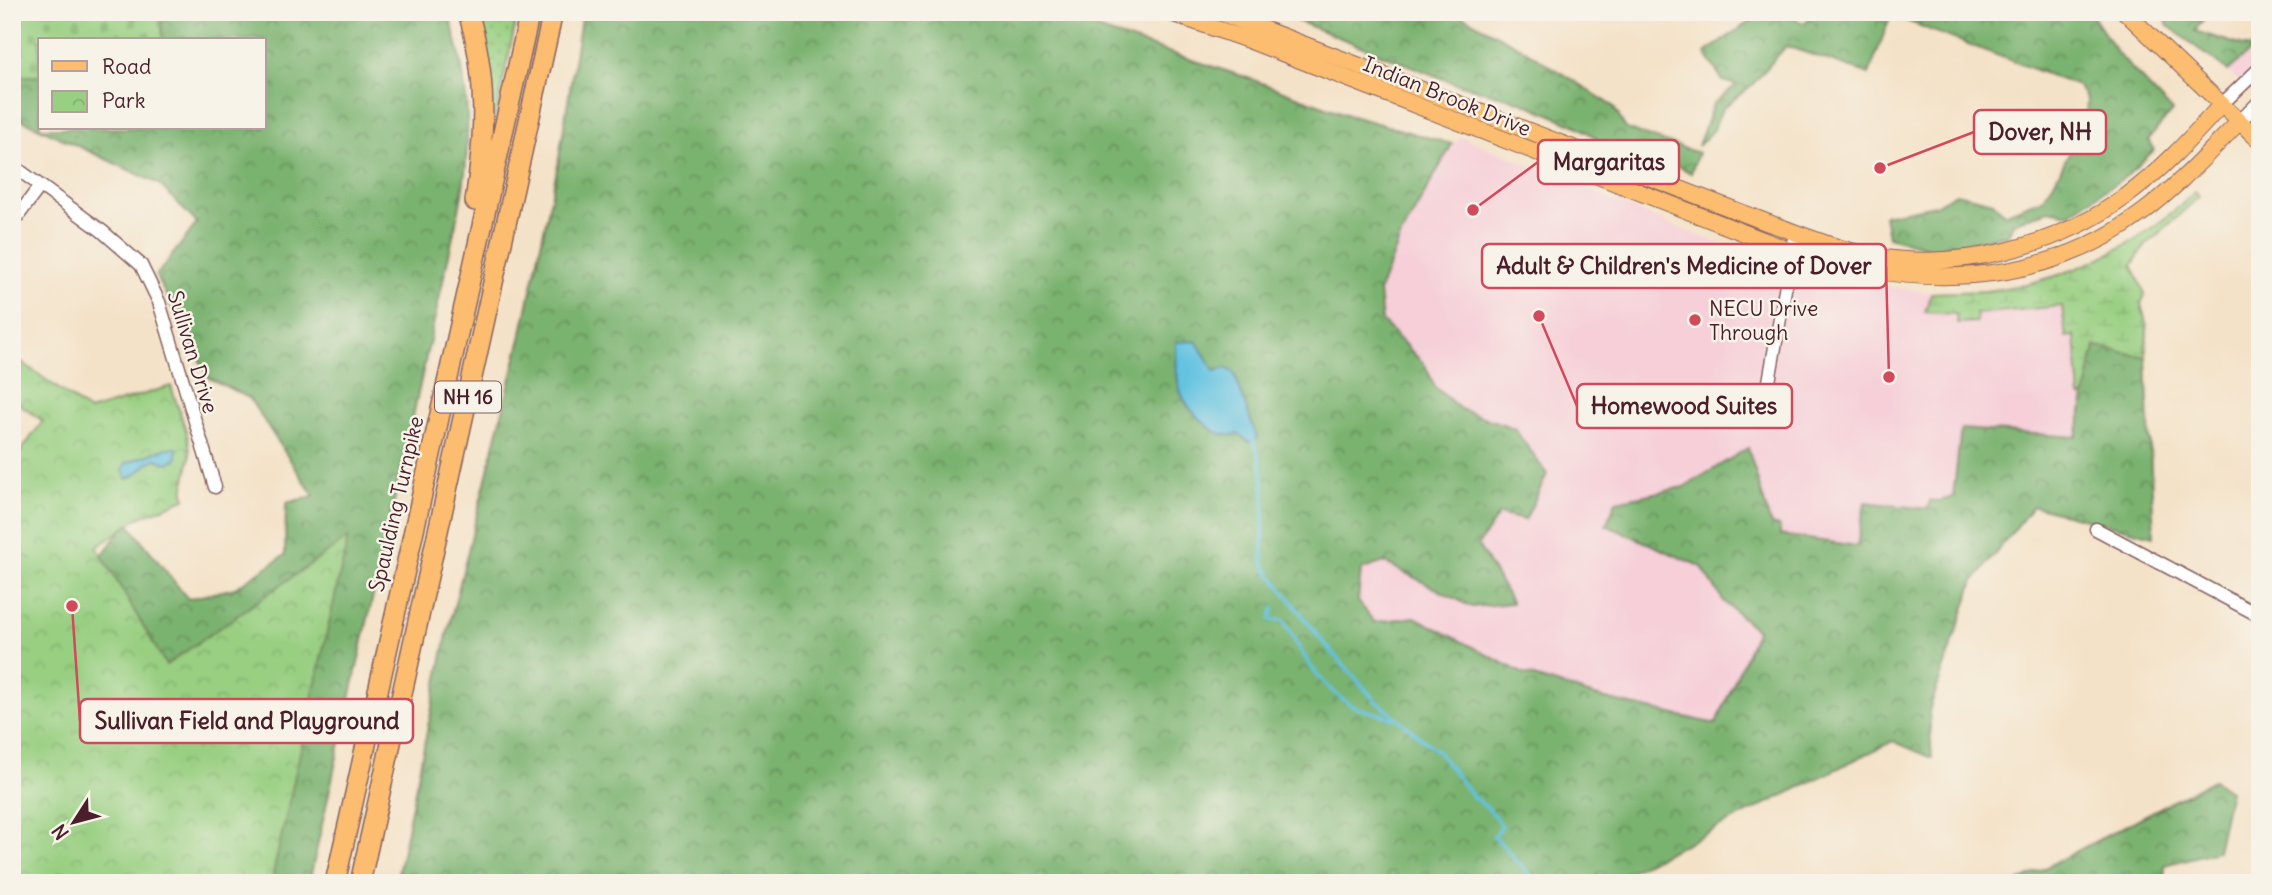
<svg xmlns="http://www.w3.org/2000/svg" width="2272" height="895" font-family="Delius,sans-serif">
  <defs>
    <pattern id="grass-dots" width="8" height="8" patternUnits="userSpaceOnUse" patternTransform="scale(1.75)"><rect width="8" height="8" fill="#98cf81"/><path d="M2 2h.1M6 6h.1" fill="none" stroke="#84b170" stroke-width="1.8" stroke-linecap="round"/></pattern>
    <pattern id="forest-crowns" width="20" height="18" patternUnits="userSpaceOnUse" patternTransform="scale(1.75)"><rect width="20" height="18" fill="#7ab26f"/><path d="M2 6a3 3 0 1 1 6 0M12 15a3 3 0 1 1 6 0" fill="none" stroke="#66905b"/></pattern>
    <pattern id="wetland-marsh" width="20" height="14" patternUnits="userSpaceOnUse" patternTransform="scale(1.75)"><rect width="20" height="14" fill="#98cf81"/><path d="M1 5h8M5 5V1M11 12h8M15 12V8" fill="none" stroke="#84b170"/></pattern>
    <pattern id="cemetery-stones" width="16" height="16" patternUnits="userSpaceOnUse" patternTransform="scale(1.75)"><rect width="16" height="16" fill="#98cf81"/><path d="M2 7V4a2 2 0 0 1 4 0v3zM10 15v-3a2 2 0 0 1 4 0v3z" fill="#84b170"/></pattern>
    <pattern id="park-crowns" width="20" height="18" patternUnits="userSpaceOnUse" patternTransform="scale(1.75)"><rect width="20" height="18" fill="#98cf81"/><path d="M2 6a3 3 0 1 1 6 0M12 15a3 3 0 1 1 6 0" fill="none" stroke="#84b170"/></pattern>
  </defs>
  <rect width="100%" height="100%" fill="#f7f3e8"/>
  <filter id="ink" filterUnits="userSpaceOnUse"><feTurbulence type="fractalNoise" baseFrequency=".0143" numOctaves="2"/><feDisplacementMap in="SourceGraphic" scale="14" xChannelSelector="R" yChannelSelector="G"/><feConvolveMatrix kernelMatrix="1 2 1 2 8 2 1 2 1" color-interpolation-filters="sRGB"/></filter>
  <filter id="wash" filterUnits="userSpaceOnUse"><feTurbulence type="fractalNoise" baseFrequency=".00686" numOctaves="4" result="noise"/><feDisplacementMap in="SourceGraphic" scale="28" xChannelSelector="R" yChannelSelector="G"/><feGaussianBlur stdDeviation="1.57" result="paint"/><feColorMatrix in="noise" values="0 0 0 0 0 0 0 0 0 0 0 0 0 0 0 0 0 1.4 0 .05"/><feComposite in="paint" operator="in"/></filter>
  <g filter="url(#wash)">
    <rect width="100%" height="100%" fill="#f4e2c8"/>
    <path fill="#f6cfd8" d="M2260 46V102L2228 71Z
      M1462 137 1681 229 1759 258 1837 279 1931 293 1986 291 2065 272 2095 346 2077 437 1961 429 1953 497 1929 509 1866 502 1857 546 1779 535 1771 525 1748 449 1684 487 1616 501 1665 549 1702 567 1724 602 1758 630 1716 725 1605 699 1524 674 1415 617 1374 622 1357 601 1361 569 1384 562 1472 607 1511 603 1478 545 1499 514 1514 428 1460 409 1435 387 1425 365 1382 321 1379 291 1401 236 1452 144Z"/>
    <path fill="url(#grass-dots)" stroke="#717756" stroke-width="2" d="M473 12H518L494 124 490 123Z"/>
    <path fill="url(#forest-crowns)" stroke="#62684d" stroke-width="2" d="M160 12H448C469 76 473 139 460 205L309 883H12L40 639 127 522 188 599 235 588 285 555 286 503 314 496 249 398 209 378 156 276 197 223 159 184 12 115V76H40V128H264V40H163Z
      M582 12H1045L1248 78 1348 115 1452 144 1401 236 1379 291 1382 321 1425 365 1435 387 1460 409 1514 428 1547 474 1525 520 1499 514 1478 545 1512 603 1472 607 1384 562 1361 570 1358 601 1374 622 1415 617 1524 674 1605 699 1716 724 1757 630 1724 602 1702 567 1606 525 1616 501 1684 487 1748 448 1771 525 1780 527V535L1857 546 1865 502 1928 509 1930 500 1939 501 1953 497 1961 429 2077 437 2095 346 2146 357 2154 536 2033 506 1974 581 1929 711 1932 758 1893 741 1606 883H396L446 639 520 342 558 165Z
      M1275 12H1455L1527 51 1613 106 1626 129 1698 153 1691 173 1640 145 1618 152 1577 126 1522 102 1454 83Z
      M1763 12H1785L1803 23 1814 15 1811 12H2090L2118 54 2172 111 2148 140 2154 150 2128 175 2069 214 2048 210 2013 223 2008 235 1930 248 1888 237 1884 215 1935 205 1956 193 1993 202 2004 214 2042 199 2053 184 2086 121 2087 99 2078 86 1891 15 1869 74 1786 46 1753 84 1722 109 1712 132 1698 146 1713 104 1736 85 1723 81 1705 53Z
      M2165 12H2257L2251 20 2208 13 2195 31 2253 49 2228 71 2167 25Z
      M2213 780 2230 791 2217 851 2165 865 2164 883H2016Z"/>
    <path fill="url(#wetland-marsh)" stroke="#717756" stroke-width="2" d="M2195 192 2199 197 2146 245 2132 265 2145 294 2141 304 2147 326 2146 357 2095 346 2085 397H2080L2075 336 2066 337 2062 306 1976 314 1977 322 1957 323 1956 314 1925 312 1931 293C1949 292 1967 292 1985 291 2063 283 2139 247 2195 192Z"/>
    <path fill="url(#cemetery-stones)" stroke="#717756" stroke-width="2" d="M12 12H160L163 40H40V76H12Z"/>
    <path fill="url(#park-crowns)" stroke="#717756" stroke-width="2" d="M12 355 89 411 171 386C177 407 190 433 190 456 189 472 181 483 185 499L138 518 97 547 166 665 348 538 271 883H12V463L43 421 12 399Z"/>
    <path fill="#63c3e1" stroke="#567186" stroke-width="2" d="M1196 341 1215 372 1226 368 1234 373 1257 438 1249 442 1239 434C1224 437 1215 433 1204 423 1174 397 1177 380 1176 342Z
      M167 448H177V459L166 463 156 459C144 464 140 474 127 479L123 469 126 463Z"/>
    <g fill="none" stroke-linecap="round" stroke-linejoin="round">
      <path stroke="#63c3e1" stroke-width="3.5" d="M1253 440C1270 478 1262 521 1263 561L1266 568 1318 636 1374 699 1438 752 1473 797 1489 809 1502 826 1494 836 1537 883
        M1274 608 1270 619 1284 621C1301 652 1320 688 1353 706 1363 711 1381 713 1394 719"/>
    </g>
  </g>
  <g filter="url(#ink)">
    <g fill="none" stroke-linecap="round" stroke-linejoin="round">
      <defs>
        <path id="minor" d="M2221 105 2260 68
          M2239 122 2260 101
          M12 165 102 231 141 265 159 302 215 487
          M12 224 40 186
          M1665 410 1706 401 1766 399 1795 232
          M2096 529 2260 616"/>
        <path id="major" d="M1168 12 1251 41 1791 251C1909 288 2038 291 2142 213 2177 187 2208 153 2239 122
          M1219 12 1766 222C1801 234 1835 249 1872 256 1958 271 2055 248 2125 197 2161 171 2191 138 2221 105
          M2125 12 2260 141"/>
        <path id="highway" d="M468 12C488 76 485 136 475 201
          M335 883 530 12
          M360 883 553 12"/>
      </defs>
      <use href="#minor" stroke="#866362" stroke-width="15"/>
      <use href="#major" stroke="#866362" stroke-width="18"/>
      <use href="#highway" stroke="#866362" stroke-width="22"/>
      <use href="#minor" stroke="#fff" stroke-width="12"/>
      <use href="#major" stroke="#fcbd6f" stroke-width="16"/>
      <use href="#highway" stroke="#fcbd6f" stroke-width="19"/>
    </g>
  </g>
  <circle fill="#d1495b" stroke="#f7f3e8" stroke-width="2.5" cx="1695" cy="320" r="7"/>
  <g text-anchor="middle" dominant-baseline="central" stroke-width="5" stroke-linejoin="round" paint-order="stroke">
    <rect fill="#f7f3e8" stroke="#7e5f64" stroke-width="2" x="435" y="381.5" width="66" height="31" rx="5"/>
    <g font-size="19" font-weight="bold" fill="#4a1f2b">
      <text x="468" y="397">NH 16</text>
    </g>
    <g font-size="21" fill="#4a1f2b" stroke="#f7f3e8">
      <text transform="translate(1447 96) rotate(22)">Indian Brook Drive</text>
      <text transform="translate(193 352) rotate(73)">Sullivan Drive</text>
      <text transform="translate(396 504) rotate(-77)">Spaulding Turnpike</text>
    </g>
    <g font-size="21" fill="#4a1f2b" stroke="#f7f3e8" text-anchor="start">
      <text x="1709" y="308">NECU Drive<tspan x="1709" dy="24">Through</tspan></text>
    </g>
  </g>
  <path fill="none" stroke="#d1495b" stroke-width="2.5" d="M1880 168L1974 132M1473 210L1538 162M1889 377L1886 266M1539 316L1577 406M72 606L80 721"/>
  <g fill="#d1495b" stroke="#f7f3e8" stroke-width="2.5">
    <circle cx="1880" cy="168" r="7"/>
    <circle cx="1473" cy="210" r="7"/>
    <circle cx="1889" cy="377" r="7"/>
    <circle cx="1539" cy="316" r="7"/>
    <circle cx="72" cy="606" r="7"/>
  </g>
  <g fill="#f7f3e8" stroke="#d1495b" stroke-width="2.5">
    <rect x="1974" y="110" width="132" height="44" rx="7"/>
    <rect x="1538" y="140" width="141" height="44" rx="7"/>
    <rect x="1482" y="244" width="404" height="44" rx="7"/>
    <rect x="1577" y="384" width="215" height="44" rx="7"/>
    <rect x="80" y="699" width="333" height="44" rx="7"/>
  </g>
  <g font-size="23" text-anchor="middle" font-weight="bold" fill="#4a1f2b">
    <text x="2040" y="140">Dover, NH</text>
    <text x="1609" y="170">Margaritas</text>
    <text x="1684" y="274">Adult &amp; Children's Medicine of Dover</text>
    <text x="1684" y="414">Homewood Suites</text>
    <text x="247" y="729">Sullivan Field and Playground</text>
  </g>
  <rect width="2272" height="895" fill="none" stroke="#f7f3e8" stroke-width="42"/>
  <rect x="38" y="38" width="228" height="91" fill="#f7f3e8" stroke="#b29e9c" stroke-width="2"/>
  <rect x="52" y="61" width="35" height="10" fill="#fcbd6f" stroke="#b29e9c" stroke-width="2"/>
  <text x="102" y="74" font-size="21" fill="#4a1f2b">Road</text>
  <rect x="52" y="91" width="35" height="21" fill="url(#park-crowns)" stroke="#b29e9c" stroke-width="2"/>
  <text x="102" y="108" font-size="21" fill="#4a1f2b">Park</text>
  <g transform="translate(74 822) rotate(234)" stroke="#f7f3e8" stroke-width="5" paint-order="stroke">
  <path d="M0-5L12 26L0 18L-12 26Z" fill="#4a1f2b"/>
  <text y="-10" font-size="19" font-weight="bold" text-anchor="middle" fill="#4a1f2b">N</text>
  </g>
</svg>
